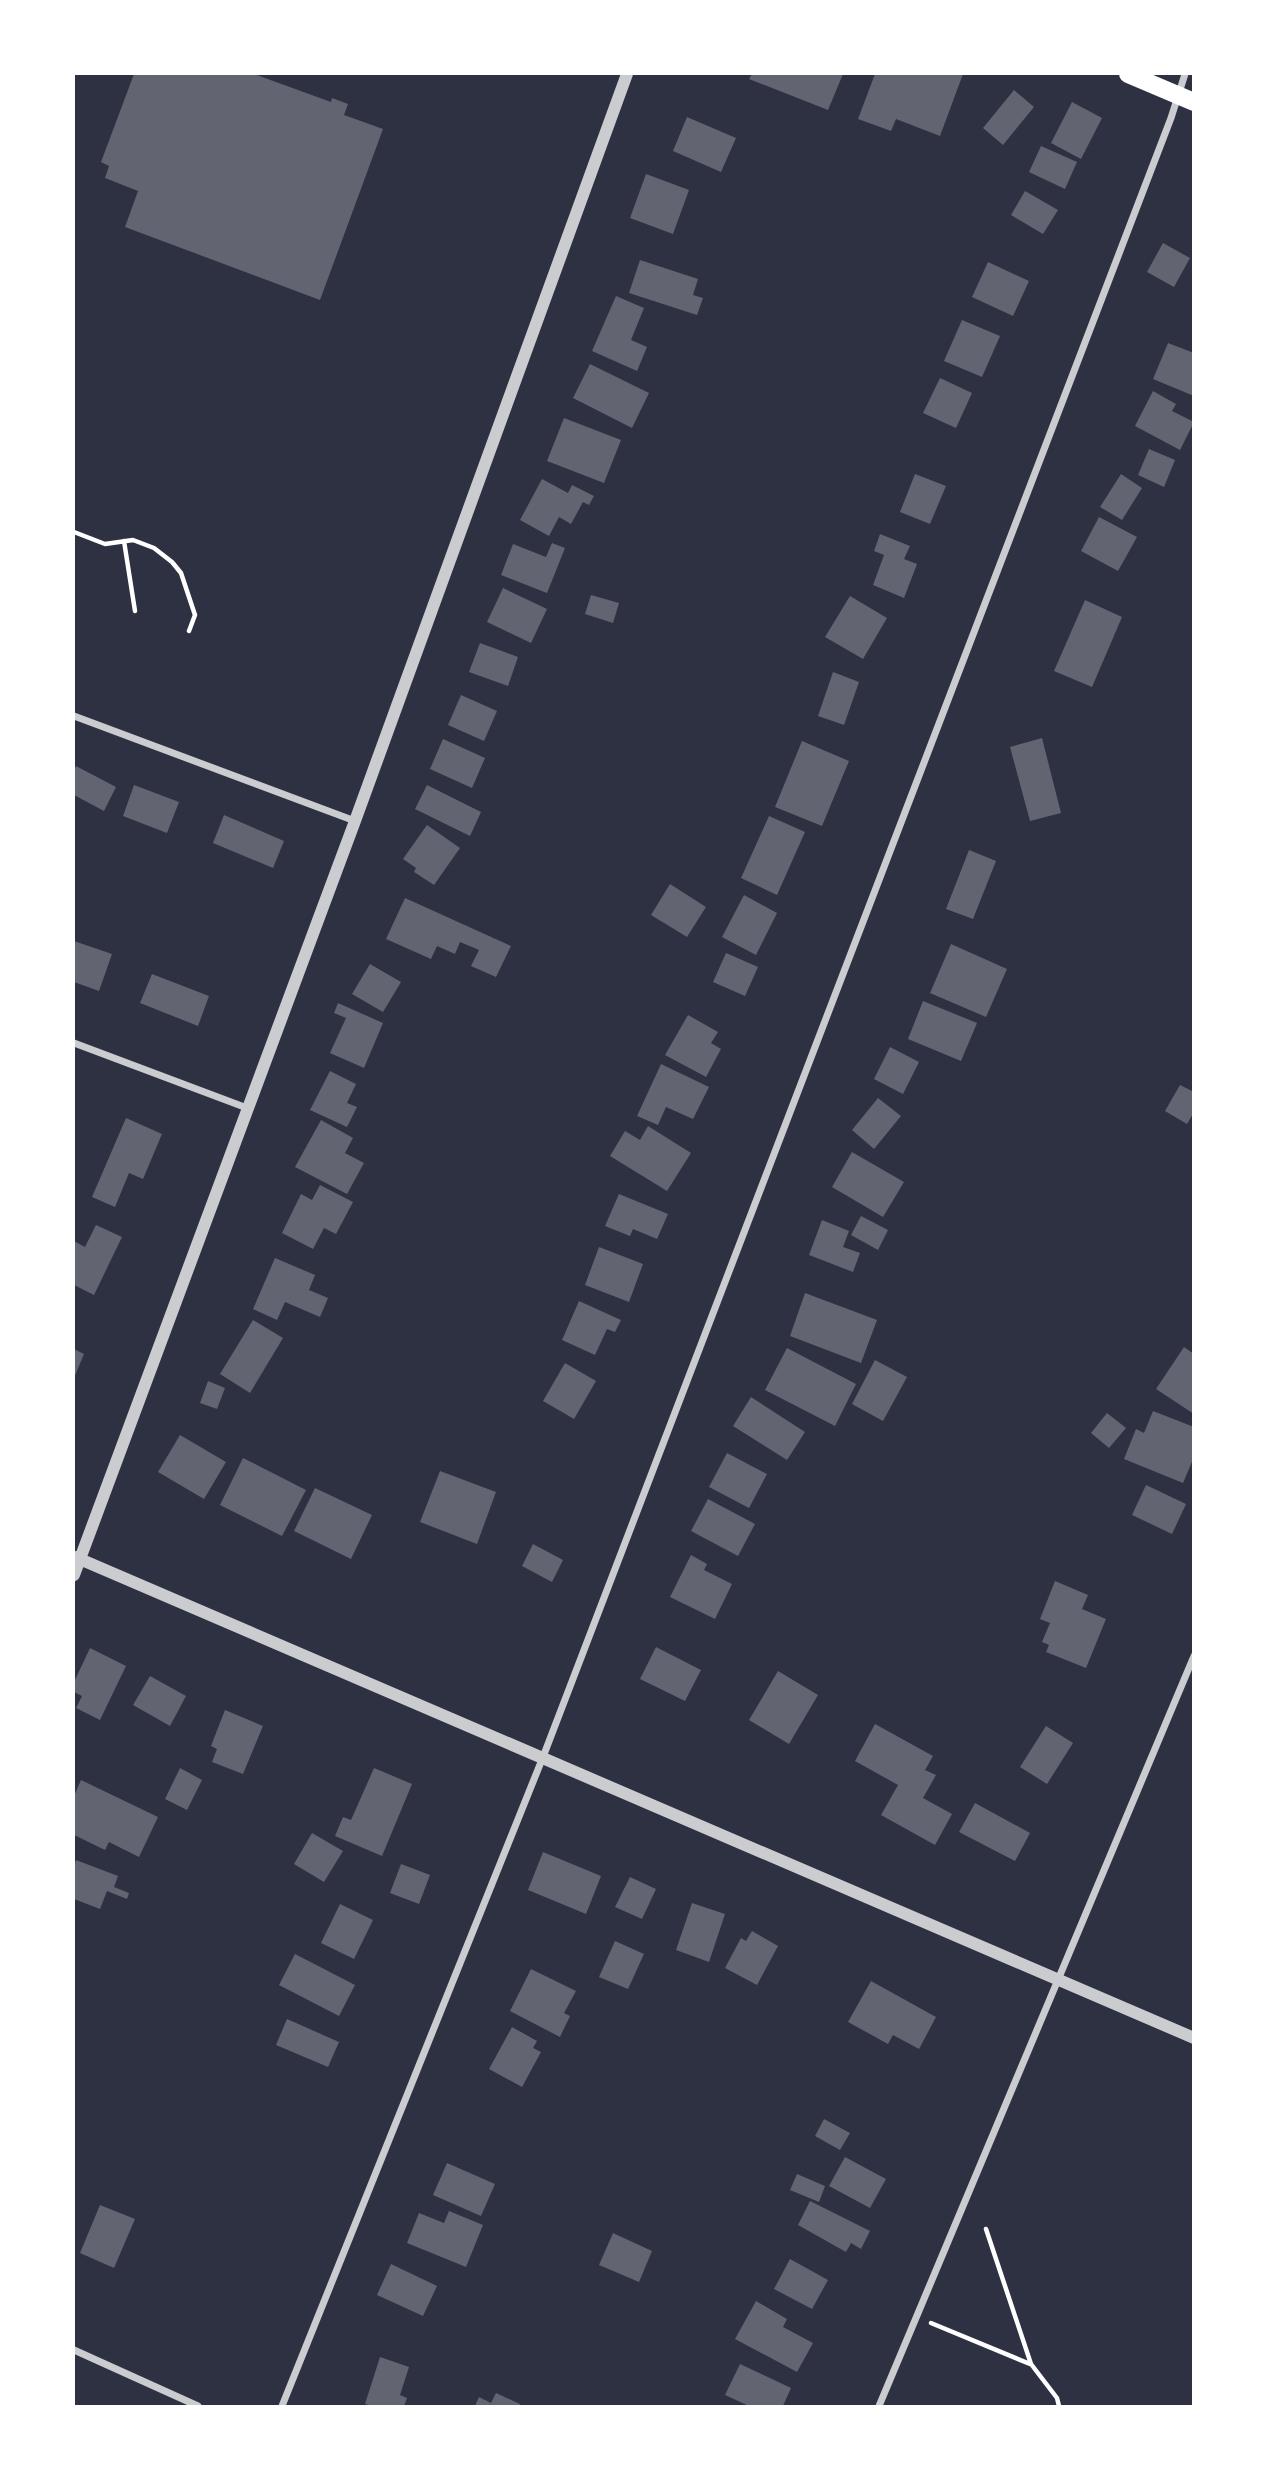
<svg xmlns="http://www.w3.org/2000/svg" width="1267" height="2480" font-family="Lato,sans-serif">
  <rect width="100%" height="100%" fill="#2d3142"/>
  <path fill="#626471" d="M134 74H254L331 102 332 98 348 104 344 115 383 129 320 300 125 227 138 191 105 178 109 166 101 162Z
    M752 74H843L828 110 749 79Z
    M875 74H963L940 136 896 119 891 131 858 119Z
    M1014 90 1034 107 1003 145 983 128Z
    M1072 102 1102 118 1081 159 1051 143Z
    M687 117 736 138 721 172 673 151Z
    M1041 146 1077 162 1065 189 1029 172Z
    M646 174 689 190 673 234 630 218Z
    M1025 191 1058 210 1043 234 1011 215Z
    M1163 243 1190 258 1174 287 1147 272Z
    M640 260 698 279 693 295 703 298 697 315 629 293Z
    M988 262 1029 281 1013 316 972 297Z
    M616 296 644 308 631 340 647 347 637 371 592 351Z
    M962 320 1000 336 982 377 944 361Z
    M1168 343 1194 353V396L1153 379Z
    M590 364 649 393 632 428 573 398Z
    M940 378 972 393 956 428 923 413Z
    M1153 391 1176 404 1172 411 1194 422 1180 450 1135 426Z
    M564 418 621 440 604 483 547 461Z
    M1149 449 1175 460 1164 487 1138 475Z
    M915 474 946 486 930 524 900 512Z
    M1121 474 1142 488 1122 520 1100 507Z
    M542 479 568 493 572 485 594 496 589 505 583 502 571 524 559 517 549 536 520 520Z
    M1099 517 1137 537 1118 571 1081 551Z
    M880 534 910 546 904 559 917 564 904 598 873 585 884 555 874 551Z
    M552 543 565 548 547 593 501 575 513 544 546 557Z
    M503 588 547 609 531 643 487 622Z
    M591 595 619 603 613 623 585 614Z
    M850 596 887 618 863 659 825 637Z
    M1085 600 1122 617 1092 687 1054 671Z
    M480 643 518 657 508 686 469 672Z
    M833 672 859 682 844 725 818 716Z
    M461 695 497 711 484 741 448 725Z
    M1042 738 1061 813 1030 821 1010 747Z
    M443 739 485 758 472 788 430 769Z
    M802 741 849 761 822 826 775 807Z
    M76 766 116 787 104 811 74 795V771Z
    M134 785 179 802 167 833 123 816Z
    M427 785 481 812 470 836 415 809Z
    M224 815 284 841 273 868 213 843Z
    M769 816 805 832 777 895 741 878Z
    M427 825 460 848 434 885 414 872 416 868 403 859Z
    M969 850 996 861 973 919 946 909Z
    M670 884 706 907 687 937 651 915Z
    M744 895 777 913 756 955 722 937Z
    M405 898 511 946 496 977 471 966 479 950 460 942 455 954 437 946 431 959 386 939Z
    M74 941 112 954 99 991 74 982Z
    M951 944 1007 969 986 1017 930 993Z
    M726 953 758 967 745 996 713 982Z
    M370 964 401 982 383 1012 352 994Z
    M152 974 209 996 198 1026 140 1003Z
    M923 1001 977 1023 961 1061 908 1039Z
    M338 1003 383 1023 364 1068 330 1053 346 1018 334 1013Z
    M688 1015 718 1032 711 1043 721 1049 706 1077 665 1055Z
    M890 1047 919 1062 903 1094 874 1079Z
    M661 1064 709 1087 693 1119 666 1107 658 1125 637 1116Z
    M330 1071 356 1084 347 1103 357 1107 347 1127 310 1110Z
    M1180 1085 1194 1092V1112L1187 1124 1165 1111Z
    M878 1098 901 1116 874 1149 852 1130Z
    M126 1118 162 1134 143 1179 129 1173 115 1207 92 1197Z
    M321 1120 353 1138 345 1153 364 1163 347 1194 295 1167Z
    M648 1126 691 1153 667 1191 610 1156 625 1131 640 1140Z
    M852 1152 904 1182 883 1217 832 1187Z
    M320 1185 353 1202 336 1234 324 1228 313 1249 282 1233 301 1194 312 1200Z
    M619 1194 668 1214 657 1239 633 1229 630 1236 605 1226Z
    M861 1216 888 1230 878 1250 851 1235Z
    M822 1220 849 1231 843 1247 860 1253 853 1272 809 1255Z
    M96 1225 122 1237 94 1295 74 1285V1241L85 1247Z
    M599 1247 643 1264 629 1302 585 1285Z
    M275 1258 315 1275 309 1290 328 1298 320 1317 285 1302 277 1320 253 1309Z
    M805 1293 877 1320 861 1363 790 1336Z
    M579 1301 621 1320 615 1332 607 1329 595 1355 562 1340Z
    M253 1320 283 1338 250 1393 220 1374Z
    M1184 1347 1194 1354V1414L1156 1389Z
    M787 1348 856 1384 835 1426 765 1390Z
    M74 1349 84 1354 74 1378Z
    M875 1360 907 1377 883 1421 852 1404Z
    M565 1363 596 1381 574 1419 543 1401Z
    M208 1381 225 1388 217 1409 200 1403Z
    M751 1397 805 1432 787 1460 733 1426Z
    M1153 1411 1194 1427V1457L1183 1483 1124 1459 1136 1429 1144 1433Z
    M1107 1413 1126 1428 1109 1448 1091 1433Z
    M180 1435 226 1462 204 1499 158 1472Z
    M727 1453 767 1474 749 1508 709 1487Z
    M243 1458 306 1490 282 1536 220 1505Z
    M440 1471 496 1492 477 1544 420 1522Z
    M1146 1485 1186 1504 1172 1534 1132 1515Z
    M315 1488 372 1515 351 1559 294 1531Z
    M708 1499 755 1524 738 1556 691 1531Z
    M533 1544 563 1560 552 1582 522 1566Z
    M691 1555 707 1564 704 1570 732 1584 715 1619 670 1597Z
    M1055 1581 1088 1595 1082 1609 1106 1619 1086 1668 1046 1652 1049 1645 1042 1642 1050 1623 1040 1619Z
    M656 1647 701 1670 685 1701 640 1679Z
    M90 1648 126 1666 100 1720 76 1708 82 1696 74 1692V1682Z
    M778 1671 818 1695 789 1744 749 1720Z
    M150 1676 186 1696 170 1726 133 1705Z
    M225 1710 263 1726 243 1774 212 1762 217 1749 211 1746Z
    M875 1724 933 1756 925 1770 936 1775 923 1798 952 1814 935 1845 881 1815 898 1785 855 1761Z
    M1046 1726 1073 1743 1047 1784 1020 1767Z
    M180 1768 202 1780 187 1810 165 1799Z
    M374 1768 412 1784 382 1856 335 1836 343 1817 351 1820Z
    M81 1780 158 1817 139 1857 109 1842 105 1850 74 1835V1796Z
    M975 1803 1030 1833 1015 1861 959 1832Z
    M312 1833 343 1851 324 1882 294 1864Z
    M543 1852 601 1876 586 1914 528 1890Z
    M76 1860 118 1876 114 1887 129 1893 127 1899 107 1891 100 1909 74 1899V1867Z
    M401 1864 430 1875 419 1904 390 1893Z
    M630 1877 656 1889 642 1919 615 1907Z
    M692 1903 725 1914 709 1962 676 1950Z
    M340 1904 373 1920 354 1959 321 1943Z
    M752 1931 778 1946 757 1985 725 1968 741 1938 746 1941Z
    M615 1941 644 1954 628 1989 599 1977Z
    M295 1954 355 1985 339 2016 279 1985Z
    M531 1969 576 1991 564 2013 570 2016 560 2037 510 2011Z
    M871 1981 936 2017 919 2049 893 2035 888 2044 848 2022Z
    M287 2019 339 2042 328 2067 276 2045Z
    M512 2027 537 2041 533 2048 541 2052 522 2087 489 2069Z
    M824 2119 850 2133 840 2150 815 2136Z
    M845 2157 886 2179 870 2208 829 2186Z
    M447 2163 495 2184 481 2216 433 2195Z
    M797 2174 825 2186 819 2202 790 2190Z
    M810 2201 870 2231 861 2249 851 2243 846 2252 798 2225Z
    M100 2205 135 2219 114 2268 80 2253Z
    M449 2211 483 2225 466 2267 407 2243 419 2213 444 2223Z
    M613 2233 652 2251 639 2282 599 2265Z
    M790 2259 828 2280 812 2309 774 2289Z
    M391 2264 437 2286 423 2316 377 2295Z
    M756 2301 787 2319 783 2327 813 2343 797 2372 735 2339Z
    M380 2357 409 2367 400 2395 407 2398 404 2406H373L365 2404Z
    M740 2364 791 2388 783 2406H749L725 2395Z
    M496 2393 520 2404 519 2406H475L479 2397 491 2403Z"/>
  <g fill="none" stroke-linecap="round" stroke-linejoin="round">
    <path stroke="#fff" stroke-width="4.5" d="M74 532 105 544 133 540 154 548 172 562 181 573 195 615 189 631
      M124 541 135 611
      M986 2229 1031 2364 1057 2398 1059 2406
      M931 2323 1030 2364"/>
    <path stroke="#caccd0" stroke-width="7" d="M74 716 355 821
      M74 1043 247 1108
      M74 2350 198 2406
      M282 2406 543 1757 1171 118 1185 74
      M879 2406 1194 1656"/>
    <path stroke="#caccd0" stroke-width="12" d="M75 1557 1194 2038
      M74 1575 355 821 627 74"/>
    <path stroke="#fff" stroke-width="18" d="M1128 74 1194 102"/>
  </g>
  <rect width="1267" height="2480" fill="none" stroke="#ffffff" stroke-width="150"/>
</svg>
